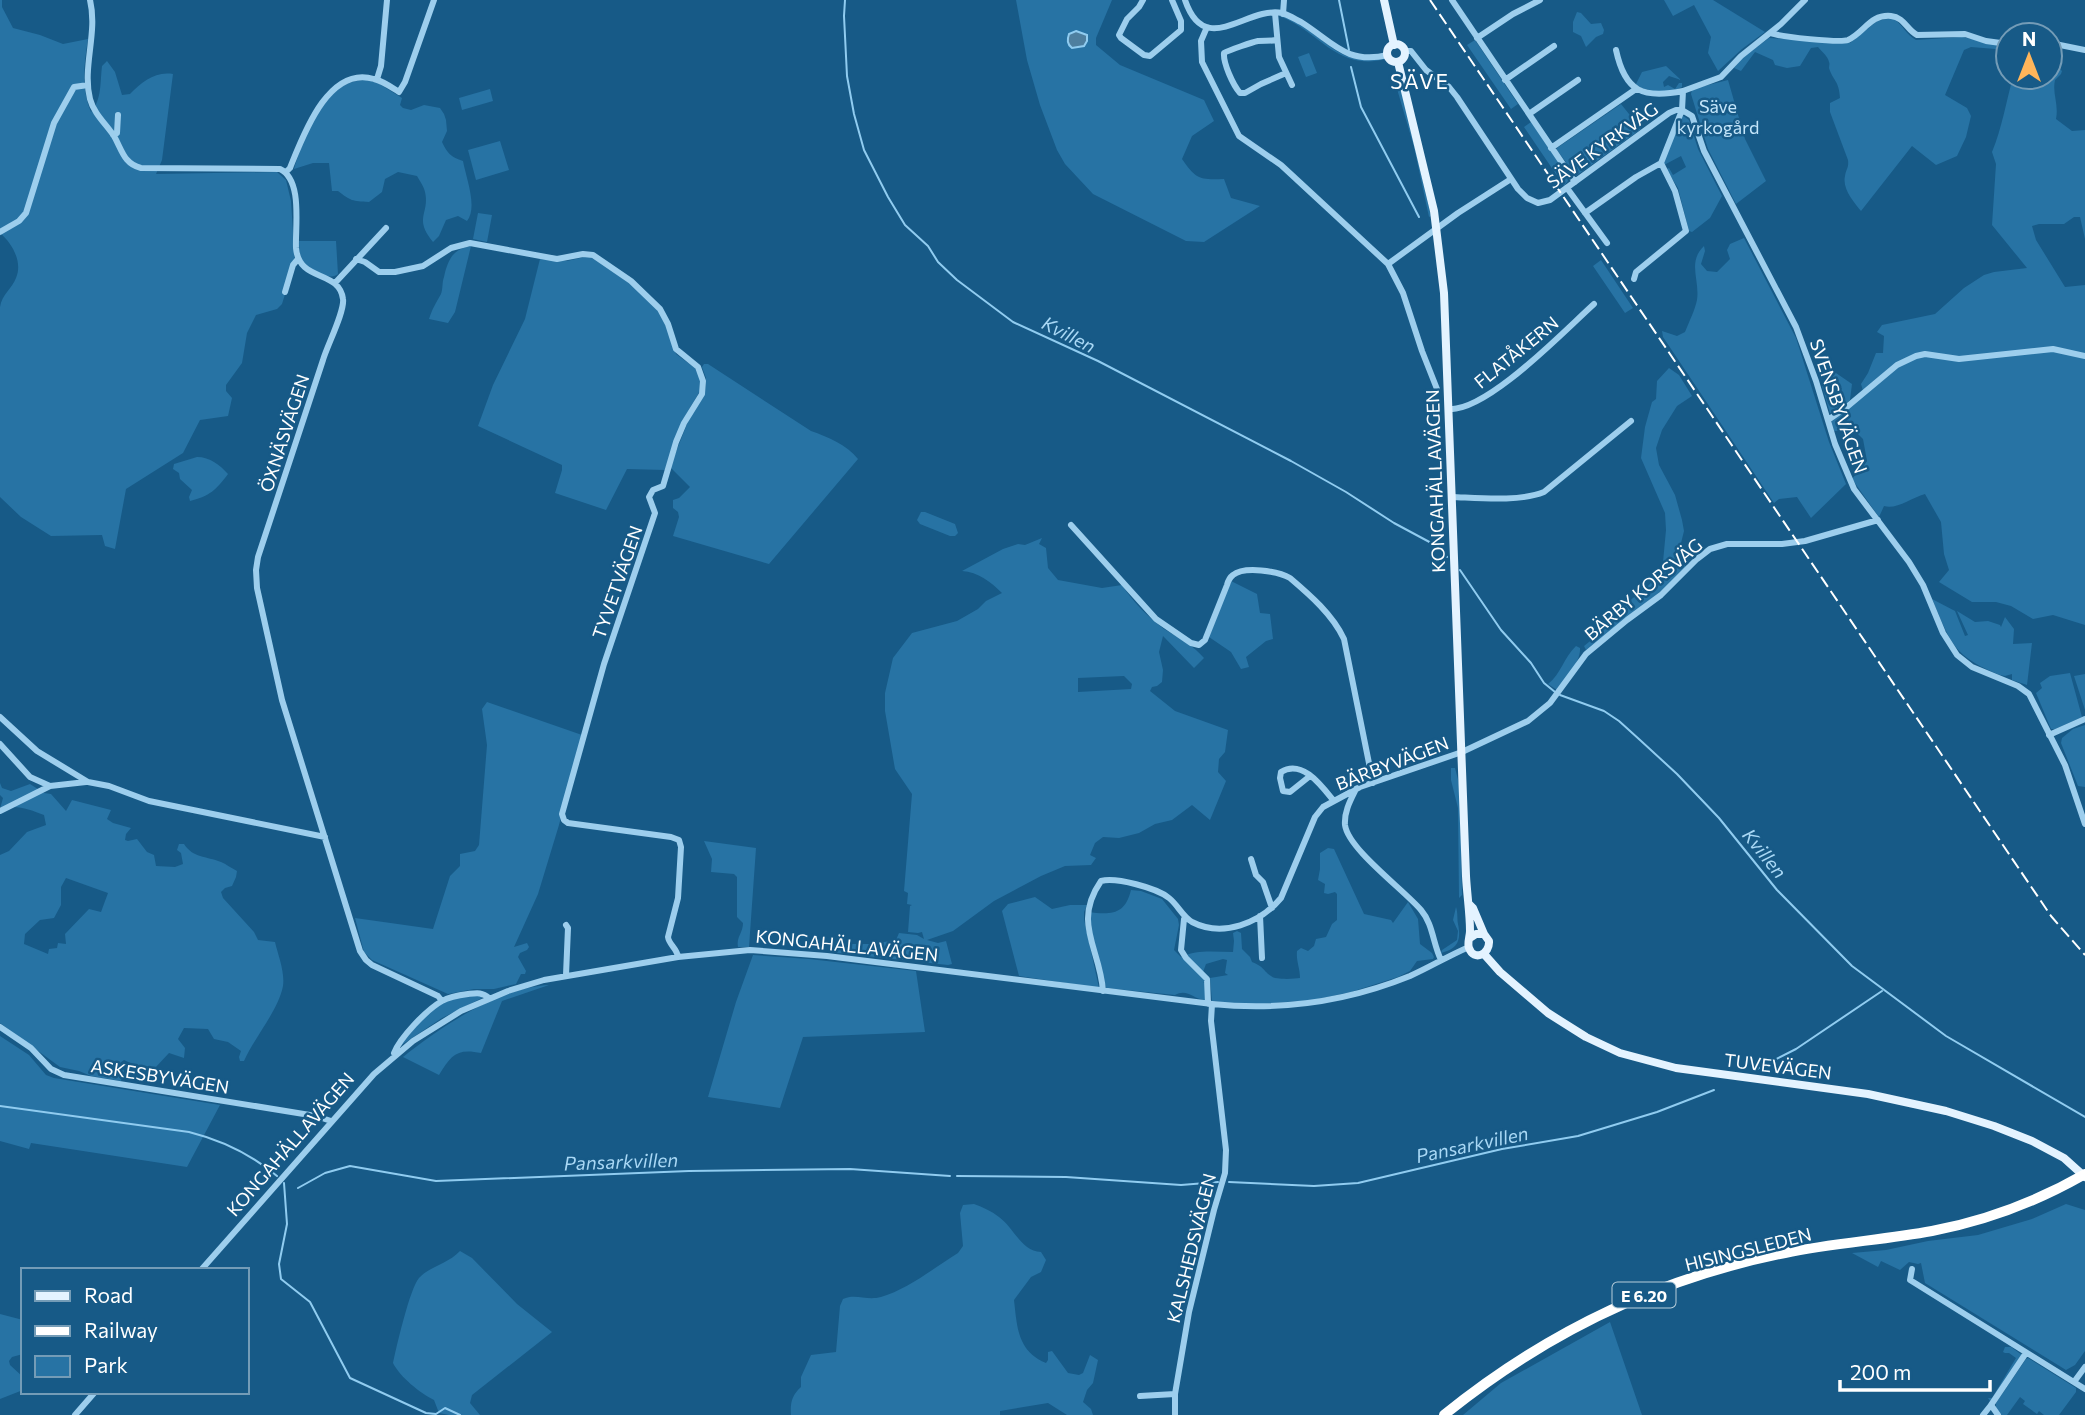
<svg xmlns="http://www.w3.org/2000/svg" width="2085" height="1415" font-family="Commissioner,sans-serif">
  <rect width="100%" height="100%" fill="#175a87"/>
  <path fill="#2773a4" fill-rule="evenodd" d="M0 0H2V7L13 28 40 35 63 44 88 39C84 65 81 87 91 112 102 99 100 83 102 66L107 61 115 72 122 95 130 94C142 82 155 71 173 74L162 160 156 174 277 172 286 180 291 201 295 262 282 304 277 309 256 315 247 333 242 363 226 385V391L232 398 228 416 200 420 183 453 126 489 115 549 105 546 102 535 51 536 21 517 0 497V307C2 294 12 289 16 278 23 262 12 243 0 233Z
    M1016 0H1112L1096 38V45L1120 65 1204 100 1214 121 1192 136 1182 159C1196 179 1199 180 1224 179L1231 198 1260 206 1204 242 1186 241 1093 194 1065 164 1057 150 1040 105 1027 60Z
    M1664 0H1713L1765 32 1742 49 1718 71 1708 53 1711 37 1694 5 1673 16Z
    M1577 12 1581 13 1591 24 1601 23 1604 30 1603 34 1596 37 1586 47 1581 36 1573 32V22Z
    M1279 16C1309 19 1327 55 1358 59 1367 61 1377 58 1386 57V59C1336 72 1319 30 1279 16Z
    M1892 18C1903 24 1906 35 1916 40L1962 37 2008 46V50L1971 47 1964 50 1945 95 1967 108 1971 116 1966 137 1957 156 1936 165 1912 146 1861 211C1854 202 1842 189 1845 176 1846 169 1849 168 1848 160L1830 112V103L1840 98C1839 80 1833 81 1829 68 1829 66 1830 64 1829 62 1828 56 1821 51 1818 47L1811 48 1800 66 1787 68 1775 65 1773 60 1755 52 1741 71 1734 68 1742 58 1769 38 1850 43 1877 21Z
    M1475 40 1518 104 1511 109 1467 45Z
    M2050 47 2058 50 2057 66 2062 71 2061 74 2055 80C2052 94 2059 104 2056 119L2072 131 2085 130V239L2080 217H2074L2064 224H2039L2032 226 2036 240 2065 287 2085 285V625L2053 615 2033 619 2011 606 1996 602H1972L1939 582 1949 570 1944 554 1941 522 1925 494C1911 498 1896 510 1884 506L1879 517 1852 479 1867 461 1863 439 1854 430 1834 431 1831 420 1864 394 1861 384 1868 373 1876 353H1883L1884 336 1877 332 1882 325 1935 314 1964 288 1984 275 1994 272 2027 268 1992 225 1996 164 1992 152C2002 128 2006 102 2013 77H2050Z
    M1309 53 1317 73 1306 77 1298 57Z
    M1666 66 1681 80 1669 76 1663 82 1664 87 1668 85 1675 89 1679 83H1682V87C1666 96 1651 91 1635 86L1642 72Z
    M368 80 378 83 402 98 400 105 403 108 411 110 424 105 440 108 444 114 446 120 447 131 442 142C447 153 451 157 463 161 466 178 478 207 467 221L458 216 446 220 439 236 433 242C413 218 430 214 425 192 424 187 420 181 417 176L398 172 385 179 382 192 369 202C352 201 351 201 338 191H332L329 163H313L294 169C305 135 324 78 368 80Z
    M1728 80 1745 139 1766 181 1736 204 1708 149 1691 94 1692 89Z
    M1398 81 1402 92 1431 216 1429 217 1414 147 1395 82Z
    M490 89 493 101 462 110 459 98Z
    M1621 104 1641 129 1576 176 1557 150V148Z
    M1682 115 1689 120 1698 149 1722 196 1710 218 1692 232 1689 231 1678 188 1666 169 1669 168 1673 175 1686 167 1681 156 1664 165 1663 163Z
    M1531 122 1566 173 1568 181 1564 186 1524 127Z
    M500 141 509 170 476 180 468 150Z
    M478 213 492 215 487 242 473 239Z
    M1744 238 1796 338 1829 442 1846 484 1811 518 1797 497 1779 499 1774 503 1663 337 1662 331 1677 336 1685 332C1689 322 1695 310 1697 300 1700 280 1687 262 1704 246L1705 251 1701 264 1707 271 1717 272 1730 259 1727 250 1730 244Z
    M299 241H336L338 274C328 282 306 270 301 258 299 253 299 246 299 241Z
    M471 246 455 312 448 323 429 319C432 309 436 303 441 294 443 289 442 282 444 277 448 259 453 249 471 246Z
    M589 256 634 286 653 304 668 326 676 354 695 368 700 378V391L681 423 665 470 627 469 606 510 555 493 562 470V465L478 426 493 385 525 319 540 259 567 261Z
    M1601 260 1633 308 1625 313 1593 266Z
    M704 364H708L811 431C828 437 847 445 858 459L769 564 673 536 679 517 678 512 673 508V500L679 498 690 487 670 467 689 419 705 393 706 378 702 367Z
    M1669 368 1679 375 1692 396 1677 406 1662 430 1656 448 1659 465 1675 495 1682 520 1684 531 1680 547 1681 554 1686 557 1685 567 1666 587 1586 650 1584 646 1600 633 1601 624 1649 585 1658 575 1663 562 1666 530 1665 513 1641 458 1645 427 1652 402 1656 399 1657 381Z
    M1833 371 1852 384 1850 400 1840 409 1830 413 1822 386C1832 384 1832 381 1833 371Z
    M197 457C210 457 220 465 228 474 216 490 210 496 190 501L189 497 192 490 180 479 179 473 173 469 174 464Z
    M921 512H925L955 524 958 533 955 536H950L920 524 917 520Z
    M1042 538 1039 544 1046 548 1048 568 1058 580 1102 588 1122 585C1132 601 1149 618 1164 629 1179 638 1193 645 1204 658L1194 668 1163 636 1159 652 1163 670 1162 682 1157 686 1152 687 1150 691 1175 711 1228 730 1225 752 1219 759 1218 772 1226 781 1210 820 1192 805 1172 820 1155 824 1139 833 1119 838 1103 837 1095 843 1090 855 1096 858 1091 865 1065 866 1041 876 994 901 953 931 927 940 938 943 946 941 952 964 948 965 830 952 833 944H872L896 940 899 933 917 935 924 939 922 932 918 933 908 932 910 906 912 905 907 904 908 893 904 891 912 794 895 769 885 711V693L893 658 912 633 957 621 978 609 986 601 1002 593C991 582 978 572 962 571L1003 549 1018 544 1025 545ZM1124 676 1132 684 1131 689 1078 692V678Z
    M1231 581 1257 594 1260 613 1270 614 1273 639 1266 641 1246 657 1249 667 1241 669 1231 652 1209 637Z
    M1932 599 1955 611 1965 636 1968 635 1957 611 1975 622 1988 621 2000 625 2001 627 2005 617 2014 629 2013 644 2032 643 2027 685 2012 680V674L2005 676 2000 675C1953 656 1951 643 1932 599Z
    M1576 646 1580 648C1581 663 1565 678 1557 690L1548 684C1561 674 1564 657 1576 646Z
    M2070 673 2082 717 2055 729H2051L2036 693 2042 688 2040 683 2050 676Z
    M2085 674V710L2074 676Z
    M487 702 582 735 559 825 538 894 514 947 527 943 529 947 527 950 520 953 518 957 526 971 525 974H521L516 984 494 989H474L448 994 372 960 364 952 355 918 433 929 450 876 460 866V854L475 851 479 845 487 745 482 709Z
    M2085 725V787L2078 786 2061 743 2062 738 2073 729Z
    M1451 768H1455L1460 787 1462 895 1459 898 1458 808 1451 780Z
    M0 783 2 788 11 791 30 784 44 793 51 794 66 811 72 800 111 810 107 819 113 823 131 828 126 834 125 840 128 841 137 839 147 852 154 855 156 866 175 867 183 864 181 853 177 850 179 844H184C193 858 206 856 221 862 226 864 231 868 237 871L236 877 232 886 225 888 221 892 223 898 254 932 258 940 275 942C278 955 285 972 283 986 278 1011 254 1038 244 1061H240L239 1057 241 1051 228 1042 214 1039 208 1029 184 1028 178 1039 185 1048 184 1058 169 1053 154 1069 147 1071 124 1060 120 1063 124 1071 121 1081 91 1076 79 1071 60 1067 0 1023V855L9 851 27 832 46 825 44 815C28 809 17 804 0 809L3 798 0 795ZM66 878 108 893 101 912 89 909 65 934 66 944 58 943 57 948 49 949 48 954 24 944 25 934 40 920 54 918 61 905V887Z
    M704 841 756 848 749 947H738C736 937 743 933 743 923L737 917V877L734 874 711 872 712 859Z
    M1328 848 1334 849 1364 914 1391 920 1393 923 1408 902 1418 919 1420 944 1432 953 1434 957 1433 959 1417 961 1410 971 1398 977 1351 992 1313 1000 1249 1005 1212 1001 1210 978 1228 975 1225 973 1227 960 1223 959 1206 964 1203 972 1205 982H1203L1205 983V1000C1193 999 1187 988 1175 995L1106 988 1088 921V912C1111 915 1125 915 1131 890L1141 891 1162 899 1178 919 1179 925 1174 950 1181 957C1198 949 1215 952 1233 952L1234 941 1233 933 1237 931 1241 933 1242 949 1250 957 1252 962C1266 968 1261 969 1271 976 1275 980 1294 979 1300 978 1300 968 1296 961 1297 951L1301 948 1308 951 1314 946 1316 939 1326 937 1332 924 1337 920V894L1335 892 1328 894 1324 893 1325 884 1318 880 1320 869V853Z
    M1035 897 1052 909 1070 905H1087L1084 912V919L1099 988 1019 976 1002 911 1008 904Z
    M1456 907C1458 913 1457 919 1458 924 1461 939 1459 949 1441 953L1442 950 1457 940 1458 931 1453 920Z
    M753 955 809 959 916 971 925 1032 803 1037 780 1108 708 1097 736 1002Z
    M549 985 502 1001 481 1053C457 1048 451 1055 439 1075L403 1057C440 1027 500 987 549 985Z
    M480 995 482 998 442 1018 400 1046C415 1028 432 1004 457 997 464 996 472 996 480 995Z
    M0 1036 29 1055 46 1075 54 1078 220 1105 187 1167 31 1143 29 1149 0 1141Z
    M974 1204C983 1207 991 1211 999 1217 1014 1228 1022 1252 1041 1252L1046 1260 1041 1272 1031 1277 1014 1300C1017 1326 1017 1351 1046 1363L1048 1360V1352L1052 1351 1068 1373 1079 1375 1083 1373 1090 1355 1098 1360 1093 1383 1087 1390 1083 1402 1091 1409 1093 1415H1067L1048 1403 1000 1411V1415H791C790 1403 792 1395 801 1387V1377L811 1355 836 1352 840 1306 843 1299C856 1293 866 1301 881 1297 908 1289 934 1268 958 1253L963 1246 960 1213 963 1205Z
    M2066 1204 2085 1210V1351L2075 1365 2066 1370 1925 1283 1921 1263 1918 1264 1909 1262 1900 1270 1881 1261 1878 1267 1852 1253 1886 1250 1928 1241 1978 1235 2032 1219Z
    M460 1251 472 1258 517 1304 552 1332 472 1395 470 1403 480 1415H449L439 1413 434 1400C420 1393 400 1377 393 1363 396 1348 410 1288 419 1278 430 1266 448 1264 460 1251Z
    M0 1314 23 1320V1354L12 1357 9 1361 10 1365 23 1377V1390L0 1399Z
    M1610 1322 1642 1415H1463L1501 1383Z
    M2005 1347H2011L2022 1355 1990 1401 1988 1398H1992L2016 1358 2009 1353H2005L2003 1352Z
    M2028 1358 2076 1388V1392L2059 1415H2044L2039 1411 2037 1414 2023 1404 2025 1401 2020 1397 2007 1415H1999L1996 1410V1403L2026 1359Z"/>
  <path fill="#4e7f9f" stroke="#90ccf0" stroke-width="2" d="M1076 31 1087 35V41L1084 46 1072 48C1067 44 1067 40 1069 34Z"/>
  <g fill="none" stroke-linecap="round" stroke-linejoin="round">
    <path stroke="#90ccf0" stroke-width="2" d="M845 0 844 16 847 76 854 114 864 150 888 197 905 225 928 246 938 262 957 280 1013 322 1098 361 1291 461 1346 492 1394 523 1435 545 1447 557
      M1339 0 1349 50
      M1351 67 1361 107 1419 217
      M1460 570 1501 630 1531 663 1544 683 1555 692
      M1560 695 1604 711 1619 721 1640 740 1677 774 1719 818 1777 890 1852 966 1946 1036 2085 1117
      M1755 1070 1796 1049 1882 991
      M0 1106 189 1132C221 1140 252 1155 277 1176
      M957 1176 1066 1177 1181 1185 1218 1182
      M1229 1182 1314 1186 1358 1183 1502 1149 1578 1136 1657 1112 1714 1090
      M284 1183 287 1224 279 1264 281 1279 310 1302 350 1378 426 1413 436 1414 445 1408 460 1415
      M298 1188 325 1173 350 1166 436 1181 689 1171 850 1169 950 1176"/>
    <path stroke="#9dceed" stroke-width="6" d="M90 0C98 33 82 67 90 99 94 114 106 124 114 136 122 150 124 164 141 168L280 169C303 180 295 227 296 248 299 283 339 269 343 299 345 311 327 346 323 360 301 425 280 492 258 557L256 570 257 588 282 700 360 951 366 960 372 965 438 996 442 1001
      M1143 0 1139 7 1127 19 1119 35 1121 38 1144 55 1150 56 1181 30V21L1172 0
      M1185 0C1205 59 1246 6 1282 13 1289 15 1295 19 1301 22 1333 42 1346 65 1388 55
      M1452 0 1575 182
      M1275 13 1279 57 1292 85
      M1283 14 1284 0
      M1207 27 1201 41 1202 62 1239 136 1281 165 1388 264 1403 293 1422 351 1437 389
      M1771 33C1780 37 1840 43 1848 40 1864 33 1870 14 1891 16 1904 17 1907 30 1917 35L1965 34 1986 41 2008 44
      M1477 38 1513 14 1540 0
      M1277 40C1270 41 1265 41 1258 41 1253 42 1229 50 1224 53 1223 63 1233 85 1240 93H1245L1261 84 1286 73
      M2050 43 2085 50
      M1616 50C1625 92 1643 99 1683 91
      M1405 51H1411L1426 70 1449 87 1457 97 1518 189 1527 198 1538 203 1550 200 1669 113 1676 110H1682
      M377 79 381 66 387 0
      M1505 80 1554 46
      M1682 110 1692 116 1704 151 1796 327 1816 381 1835 444 1854 489 1909 562 1923 585 1943 633 1957 655 1972 667 2018 686 2029 694 2065 765 2085 824
      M1529 114 1578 80
      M113 135 117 133 118 115
      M1551 148 1636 89
      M286 172 290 168C303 136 328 65 374 79 383 81 391 87 399 92L405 82 434 0
      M1567 188 1607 243
      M1585 213 1636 177 1661 163 1682 110 1683 91 1721 77 1741 56 1781 24 1805 0
      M0 232 19 221 26 213 54 123 74 87 88 85
      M356 259 365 262 379 272H395L423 266 451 248 470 243 557 259 583 254 593 255 631 281 660 309 668 324 676 349 698 367 703 381 702 394 684 423 676 442 663 486 653 490 649 497 655 513 604 664 562 814 564 820 568 823 671 837 679 840 681 847 678 898 668 937C669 945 677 948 678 957
      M1388 264 1458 213 1511 179
      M1634 279 1636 272 1686 231 1675 191 1661 163
      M335 283 386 228
      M285 292 293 265 298 259
      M1448 409C1486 413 1565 330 1594 304
      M1828 420 1848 406 1897 365 1916 356 1925 354 1959 359 2053 349 2085 356
      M1452 497C1479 498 1519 502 1544 492L1631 421
      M1071 525 1156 619 1191 643 1199 645 1205 640 1227 585C1228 581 1229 578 1233 575 1244 566 1278 571 1290 578 1310 595 1333 615 1344 639L1373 783
      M0 717 37 751 88 782 109 786 149 801 325 837
      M2049 735 2085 719
      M0 744 30 777 50 786
      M1310 776 1290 792 1283 791 1280 778 1281 772C1302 759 1321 785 1333 800
      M1356 789C1350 801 1344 812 1345 825 1348 849 1404 890 1421 910 1433 924 1433 944 1441 960
      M0 811 50 786 86 782
      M1251 859 1256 875 1263 882 1272 908
      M1260 916 1262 958
      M1186 917 1184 919 1181 950 1186 958 1207 979 1208 1004
      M566 975 568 928 566 925
      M1103 991C1100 948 1072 923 1101 881 1116 877 1157 888 1169 898 1178 905 1182 916 1192 922 1223 938 1260 923 1281 898L1315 817 1323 807 1360 787 1462 752 1528 721 1550 703 1586 654 1627 620 1661 595 1697 559 1710 549 1727 544H1782L1805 541 1878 520
      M0 1027 31 1048 51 1069 64 1075 316 1116 331 1121
      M394 1053C400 1038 426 1010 442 1001 449 997 460 995 468 994 477 993 482 992 489 998
      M1912 1269 1910 1280 2085 1389
      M201 1270 374 1074 413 1041 461 1011 508 991 544 980 678 957 750 950 827 956 1212 1004C1280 1011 1346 1002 1410 976 1430 967 1448 956 1469 947
      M2074 1382 2085 1367
      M1140 1396 1175 1394
      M75 1415 95 1392
      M1175 1415V1394L1189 1312 1214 1210 1225 1173 1226 1150 1211 1021 1212 1004
      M1983 1415 1991 1405
      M1998 1415 1991 1405 2026 1353"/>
    <path stroke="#e4f3ff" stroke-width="8" d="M1384 0 1394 45
      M1387 53a9 9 0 1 1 18 0a9 9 0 1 1-18 0Z
      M1398 62 1434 211 1444 293 1466 876C1467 895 1470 913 1470 931 1470 937 1467 943 1469 948 1474 962 1490 954 1489 941L1484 934H1476L1470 938
      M1469 904 1473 908 1484 934
      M1484 954 1500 972 1548 1013 1586 1037 1620 1053 1676 1068 1868 1094 1946 1111 1994 1126 2032 1141 2064 1158 2085 1177"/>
    <path stroke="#fff" stroke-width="10" d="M1444 1415C1544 1334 1659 1278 1785 1253 1834 1243 1883 1240 1932 1231 1985 1221 2038 1201 2085 1174"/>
    <path stroke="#fff" stroke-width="2" stroke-dasharray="12 5" stroke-linecap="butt" d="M1430 0 2051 916 2085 955"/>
  </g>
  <g text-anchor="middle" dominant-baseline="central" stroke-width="5" stroke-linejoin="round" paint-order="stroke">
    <rect fill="#175a87" stroke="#b9cedb" stroke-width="2" x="1612.5" y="1282.5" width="63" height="25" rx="5"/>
    <g font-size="16" font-weight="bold" fill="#fff">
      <text x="1644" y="1295">E 6.20</text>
    </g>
    <g font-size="18" fill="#c3e5fa" stroke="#175a87">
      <text x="1718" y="106">Säve<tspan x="1718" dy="21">kyrkogård</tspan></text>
    </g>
    <g font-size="18" fill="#fff" stroke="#175a87">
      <text transform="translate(1602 145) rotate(-36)">SÄVE KYRKVÄG</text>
      <text transform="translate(1516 352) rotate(-39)">FLATÅKERN</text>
      <text transform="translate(1839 406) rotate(71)">SVENSBYVÄGEN</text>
      <text transform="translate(284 433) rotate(-72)">ÖXNÄSVÄGEN</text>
      <text transform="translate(1435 481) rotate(-92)">KONGAHÄLLAVÄGEN</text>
      <text transform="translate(617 582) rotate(-71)">TYVETVÄGEN</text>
      <text transform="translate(1643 589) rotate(-40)">BÄRBY KORSVÄG</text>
      <text transform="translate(1392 763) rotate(-21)">BÄRBYVÄGEN</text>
      <text transform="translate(847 945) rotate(6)">KONGAHÄLLAVÄGEN</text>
      <text transform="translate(1778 1066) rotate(7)">TUVEVÄGEN</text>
      <text transform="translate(160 1076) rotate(9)">ASKESBYVÄGEN</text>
      <text transform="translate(290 1144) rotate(-49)">KONGAHÄLLAVÄGEN</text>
      <text transform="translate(1191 1248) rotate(-76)">KALSHEDSVÄGEN</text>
      <text transform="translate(1748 1249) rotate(-14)">HISINGSLEDEN</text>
    </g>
    <g font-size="19" font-style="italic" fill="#a9d8f5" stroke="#175a87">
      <text transform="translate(1069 334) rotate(27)">Kvillen</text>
      <text transform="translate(1765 853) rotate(51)">Kvillen</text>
      <text transform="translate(1472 1144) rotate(-12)">Pansarkvillen</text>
      <text transform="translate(621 1161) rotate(-2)">Pansarkvillen</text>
    </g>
    <g font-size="21" letter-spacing="2" fill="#fff" stroke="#175a87">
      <text x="1420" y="80">SÄVE</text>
    </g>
  </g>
  <rect x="21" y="1268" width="228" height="126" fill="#175a87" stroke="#749cb7" stroke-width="2"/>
  <rect x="35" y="1291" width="35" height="10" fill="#e4f3ff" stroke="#749cb7" stroke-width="2"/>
  <text x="84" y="1303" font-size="21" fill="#ffffff">Road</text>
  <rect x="35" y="1326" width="35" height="10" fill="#ffffff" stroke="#749cb7" stroke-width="2"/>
  <text x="84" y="1338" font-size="21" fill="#ffffff">Railway</text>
  <rect x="35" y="1356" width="35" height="21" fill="#2773a4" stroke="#749cb7" stroke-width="2"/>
  <text x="84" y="1373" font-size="21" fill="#ffffff">Park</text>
  <g transform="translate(2029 56)"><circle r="33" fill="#175a87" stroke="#749cb7" stroke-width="2"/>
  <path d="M0-5L12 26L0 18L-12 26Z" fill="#ffb55a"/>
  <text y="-10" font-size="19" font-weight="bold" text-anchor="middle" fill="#ffffff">N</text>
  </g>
  <path d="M1840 1380v10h150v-10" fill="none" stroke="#ffffff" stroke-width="3.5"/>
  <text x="1850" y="1380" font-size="21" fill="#ffffff" stroke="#175a87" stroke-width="5" paint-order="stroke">200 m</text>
</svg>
